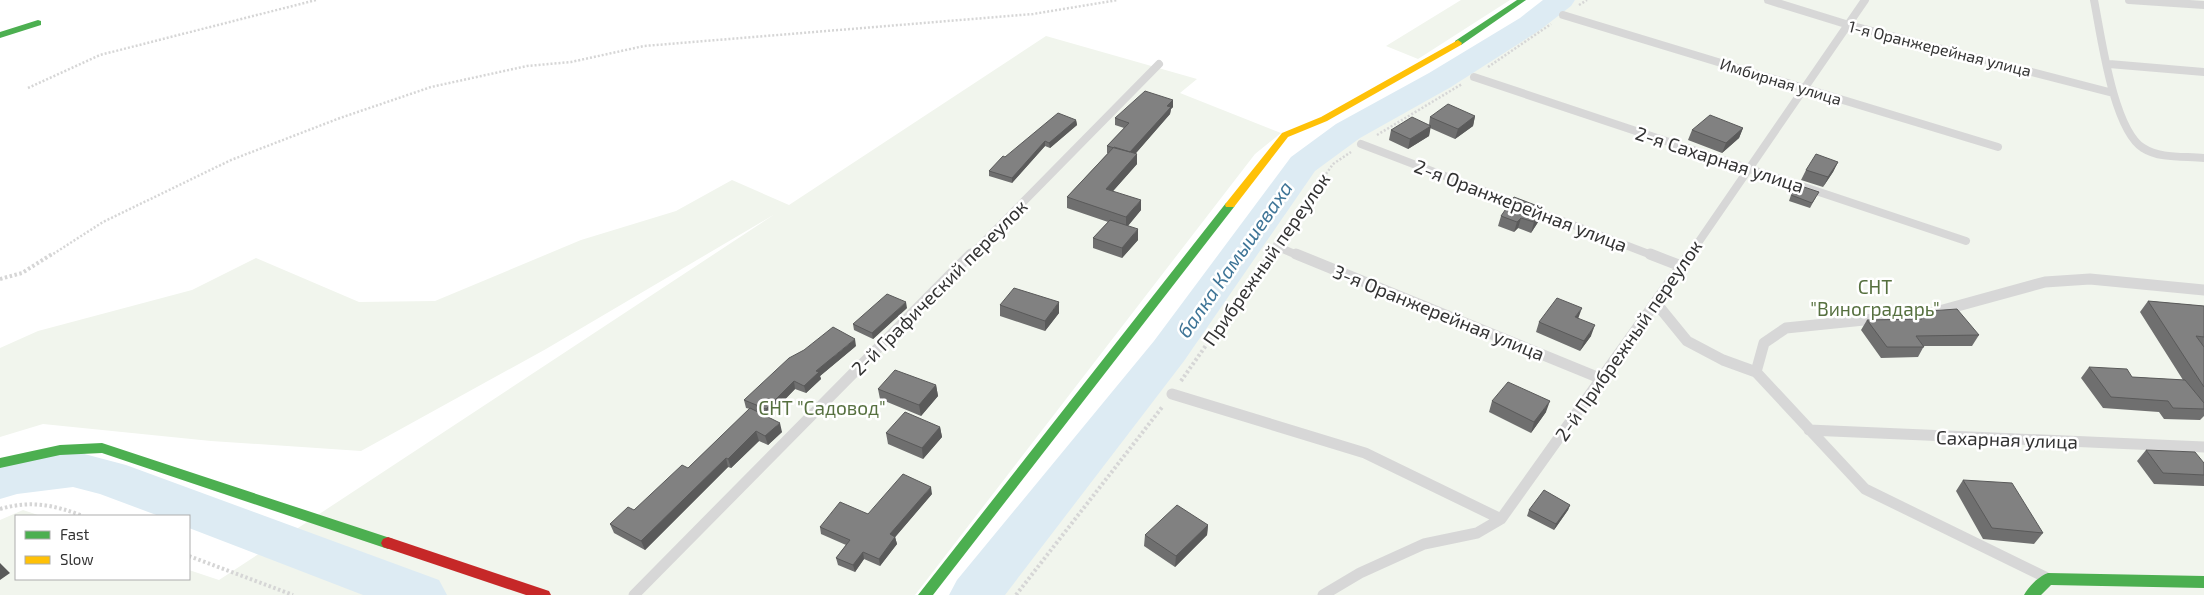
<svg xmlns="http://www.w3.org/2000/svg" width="2204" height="595" font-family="'Exo 2',sans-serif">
  <rect width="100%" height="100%" fill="#fff"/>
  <path fill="#f1f5ed" d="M1461 0H1510L1418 59 1386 46Z
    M1575 0H2204V595H975L1314 169 1356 134Z
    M1046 36 1197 79 1180 93 1281 133 1255 154 915 595H0V520L23 510 41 516H16V579H189V570L219 580 775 214 546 349 361 451 211 441 43 424 0 437V348L38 331 192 290 256 258 359 302 435 301 581 240 676 211 732 180 789 205Z"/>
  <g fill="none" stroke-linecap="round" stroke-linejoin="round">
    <path fill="#ddebf3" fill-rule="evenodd" d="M1543 0H1575L1571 6 1540 30 1451 87 1360 138 1315 171 1184 361 1005 595H949L957 580 1154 341 1291 157 1336 124 1429 73 1520 18Z
      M73 451 126 465 439 580 447 595H363L189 528V516H159L100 494 73 487 17 494 0 499V463L14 458Z"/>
    <path stroke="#d6d6d6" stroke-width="2.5" stroke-dasharray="2 2" stroke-linecap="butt" d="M1579 5 1587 0
      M1488 67 1551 24
      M28 88 100 55 316 0
      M1377 135 1462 84
      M1285 233 1333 164 1351 152
      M50 256 103 222 231 160 340 118 431 87 527 66 571 62 644 46 1033 14 1118 0"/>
    <path stroke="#d6d6d6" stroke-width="4" stroke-dasharray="2.5 2.5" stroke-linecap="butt" d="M0 279 22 273 52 254
      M1181 381 1268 257
      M0 509C31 500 54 505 83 516
      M189 556 293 595
      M1016 595 1163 406"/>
    <path stroke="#d7d7d7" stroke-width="8" d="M1768 0 1849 25 2113 93
      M2094 0C2101 35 2113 129 2143 148 2160 159 2185 156 2204 158
      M2129 0 2204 5
      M1563 15 1998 147
      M2109 64 2204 72
      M1474 77 1966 241
      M1361 144 1654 256
      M1276 246 1299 256
      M970 256 1159 64
      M1689 256 1865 0"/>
    <path stroke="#d7d7d7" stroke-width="11" d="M1296 254 1602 379
      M1650 254 1681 266
      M1656 303 1687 341 1723 360 1756 372 1865 489 2045 577
      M1756 372 1764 343 1786 328 1932 313 2045 282 2090 279 2204 290
      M1172 394 1365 453 1501 519
      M1809 430 2204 447
      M634 595 971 254
      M1323 595 1360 573 1424 544 1477 533 1501 519 1690 254"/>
    <path fill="#4caf50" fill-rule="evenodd" d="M1517 0H1526L1461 45H1455V41Z
      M38 20 41 21V25L0 38V32Z
      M1230 202 1234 203 1235 205 1234 207 933 595H918L1226 203Z
      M102 443 393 539 395 543 393 547 388 549 102 453 60 455 0 468V458L60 445Z
      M2048 573 2204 576V588L2051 585 2041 595H2024C2028 587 2039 576 2048 573Z"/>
    <path fill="#ffc107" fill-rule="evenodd" d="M1458 40 1462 43 1461 45 1327 121 1288 137 1234 207H1226L1225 205 1226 203 1282 133 1321 117Z"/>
    <path fill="#c62828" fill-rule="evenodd" d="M388 537 549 591 551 595H526L383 547 381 543 383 539Z"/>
  </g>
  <path fill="#6f6f6f" d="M1173 100V107L1171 109 1170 114 1135 154 1137 164 1113 191 1141 210 1128 226 1138 240 1122 258 1093 248V238L1108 222 1067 208V197L1108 153H1107V146L1124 128 1115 125V118Z
    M1475 116 1473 126 1455 139 1430 128 1429 136 1408 149 1389 140 1391 130 1429 125 1430 117Z
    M1076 120 1077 125 1050 148 1045 146 1012 183 989 176V171L1005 157Z
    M1743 128 1739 138 1722 153 1688 140 1692 130Z
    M1838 162 1833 172 1823 187 1801 180 1806 170Z
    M1791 195 1816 197 1810 208 1789 201Z
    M1543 208 1540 219 1531 233 1518 228 1514 232 1498 226 1501 216Z
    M2148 301 2204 306V416L2200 420 2164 419 2159 412 2103 408 2081 378 2089 367 2132 377 2183 380 2140 312Z
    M1000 305 1059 313 1045 331 1000 316Z
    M907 308 873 339 854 330 853 324Z
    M1916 312 1979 335 1972 346H1924L1918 357 1881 358 1861 330 1867 320 1912 319Z
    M1578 318 1591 336 1580 351 1536 332 1539 322Z
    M856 346 820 376 821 379 806 393 795 389 768 417 782 432 768 445 759 441 731 468 728 467 645 550 614 533 610 524 634 510 688 468 750 409 746 408 744 400Z
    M936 385 938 396 921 416 880 399 878 389Z
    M1492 401 1546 412 1531 433 1489 412Z
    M940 427 942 437 923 459 888 444 886 433Z
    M2146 450 2204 463V486L2154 484 2137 461Z
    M1963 480 2043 533 2034 544 1983 539 1956 491Z
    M932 494 895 537 897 544 880 566 864 559 855 572 838 565 836 558 846 545 821 534 820 527 868 514Z
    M1570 505 1568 510 1554 530 1527 516 1529 510Z
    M1208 525 1207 535 1175 567 1144 546 1145 535Z"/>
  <path fill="#5a5a5a" d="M1173 100V107L1171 109 1170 114 1130 160V152L1167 106Z
    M1475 116 1473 126 1455 139 1458 129Z
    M1076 120 1077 125 1050 148 1049 143Z
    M1431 126 1429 136 1408 149 1410 139Z
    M1743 128 1739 138 1722 153 1726 143Z
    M1045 141V146L1012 183V178Z
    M1137 154V164L1106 199V189Z
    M1838 162 1833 172 1823 187 1828 177Z
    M1141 200V210L1126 228V217Z
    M1543 208 1540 219 1531 233 1534 222Z
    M1521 218 1518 228 1514 232 1517 222Z
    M1138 229V240L1122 258V248Z
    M906 302 907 308 873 339 872 333Z
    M1059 302V313L1045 331V321Z
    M1582 308 1578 319 1575 317Z
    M1595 325 1591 336 1580 351 1584 341Z
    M855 339 856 346 820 376 821 379 806 393 804 386 816 371Z
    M794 381 795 389 768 417 766 409Z
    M936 385 938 396 921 416 919 405Z
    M1550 401 1546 412 1531 433 1534 422Z
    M780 423 782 432 768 445 765 436Z
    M940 427 942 437 923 459 922 448Z
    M756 431 759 441 731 468 728 459Z
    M726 458 728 467 645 550 641 541Z
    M931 487 932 494 891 542 890 534Z
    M1570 505 1568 510 1554 530 1556 524Z
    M1208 525 1207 535 1175 567 1176 556Z
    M895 537 897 544 880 566 879 559Z
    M863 552 864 559 855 572 853 565Z
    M0 563 10 573 0 580Z"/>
  <path fill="#818181" stroke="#5a5a5a" d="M1145 91 1173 100 1167 106 1171 107 1130 152 1107 146 1129 123 1115 118Z
    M1448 104 1475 116 1458 129 1430 117Z
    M1058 113 1076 120 1049 143 1045 141 1012 178 989 171 1003 156 1005 157Z
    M1710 115 1743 128 1726 143 1692 130Z
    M1412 117 1431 126 1410 139 1391 130Z
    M1114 147 1137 154 1106 189 1141 200 1126 217 1067 197Z
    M1816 154 1838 162 1828 177 1806 170Z
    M1798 185 1819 192 1812 203 1791 195Z
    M1514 197 1543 208 1534 222 1521 218 1517 222 1501 216Z
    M1110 220 1138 229 1122 248 1093 238Z
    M1014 288 1059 302 1045 321 1000 305Z
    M887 294 906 302 872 333 853 324Z
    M1557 298 1582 308 1575 317 1595 325 1584 341 1539 322Z
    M2148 301 2204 306V337L2196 336 2204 347V387Z
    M1957 309 1979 335 1916 336 1924 347H1887L1867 320 1922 319 1916 312Z
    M833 327 855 339 816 371 819 372 804 386 794 381 766 409 744 400 789 358 804 350Z
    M2089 367 2127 369 2132 377 2185 380 2204 403V409L2173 408 2168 401 2111 397Z
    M895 370 936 385 919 405 878 389Z
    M1508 382 1550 401 1534 422 1492 401Z
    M750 408 780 423 765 436 756 431 728 459 726 458 641 541 610 524 628 507 634 510 682 465 688 468Z
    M905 412 940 427 922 448 886 433Z
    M2146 450 2195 452 2204 463V475L2163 473Z
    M903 474 931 487 890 534 895 537 879 559 863 552 853 565 836 558 850 540 820 527 840 502 868 514Z
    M1963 480 2012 483 2043 533 1992 528Z
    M1544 490 1570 505 1556 524 1529 510Z
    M1177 505 1208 525 1176 556 1145 535Z"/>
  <g text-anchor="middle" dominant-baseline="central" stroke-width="5" stroke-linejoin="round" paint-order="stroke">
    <g font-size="16" fill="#333" stroke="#fff">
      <text transform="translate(1940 48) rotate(14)">1-я Оранжерейная улица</text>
      <text transform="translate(1781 81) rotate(17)">Имбирная улица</text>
    </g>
    <g font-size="19" fill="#333" stroke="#fff">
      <text transform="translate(1720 159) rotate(18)">2-я Сахарная улица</text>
      <text transform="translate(1521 205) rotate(21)">2-я Оранжерейная улица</text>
      <text transform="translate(1266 259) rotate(-55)">Прибрежный переулок</text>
      <text transform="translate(939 287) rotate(-45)">2-й Графический переулок</text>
      <text transform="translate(1439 312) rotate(22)">3-я Оранжерейная улица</text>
      <text transform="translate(1628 340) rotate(-55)">2-й Прибрежный переулок</text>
      <text transform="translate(2007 439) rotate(2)">Сахарная улица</text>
    </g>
    <g font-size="19" fill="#56703f" stroke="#fff">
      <text x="1875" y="286">СНТ<tspan x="1875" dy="22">"Виноградарь"</tspan></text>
      <text x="822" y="407">СНТ "Садовод"</text>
    </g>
    <g font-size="20" font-style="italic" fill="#3f7597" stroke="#fff">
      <text transform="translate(1234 259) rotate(-55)">балка Камышеваха</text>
    </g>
  </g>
  <rect x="15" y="515" width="175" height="65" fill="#ffffff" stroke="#adadad"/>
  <rect x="25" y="531" width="25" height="8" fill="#4caf50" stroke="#adadad"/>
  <text x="60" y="540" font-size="15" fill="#333333">Fast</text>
  <rect x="25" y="556" width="25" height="8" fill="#ffc107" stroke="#adadad"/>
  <text x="60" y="565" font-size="15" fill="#333333">Slow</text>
</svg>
